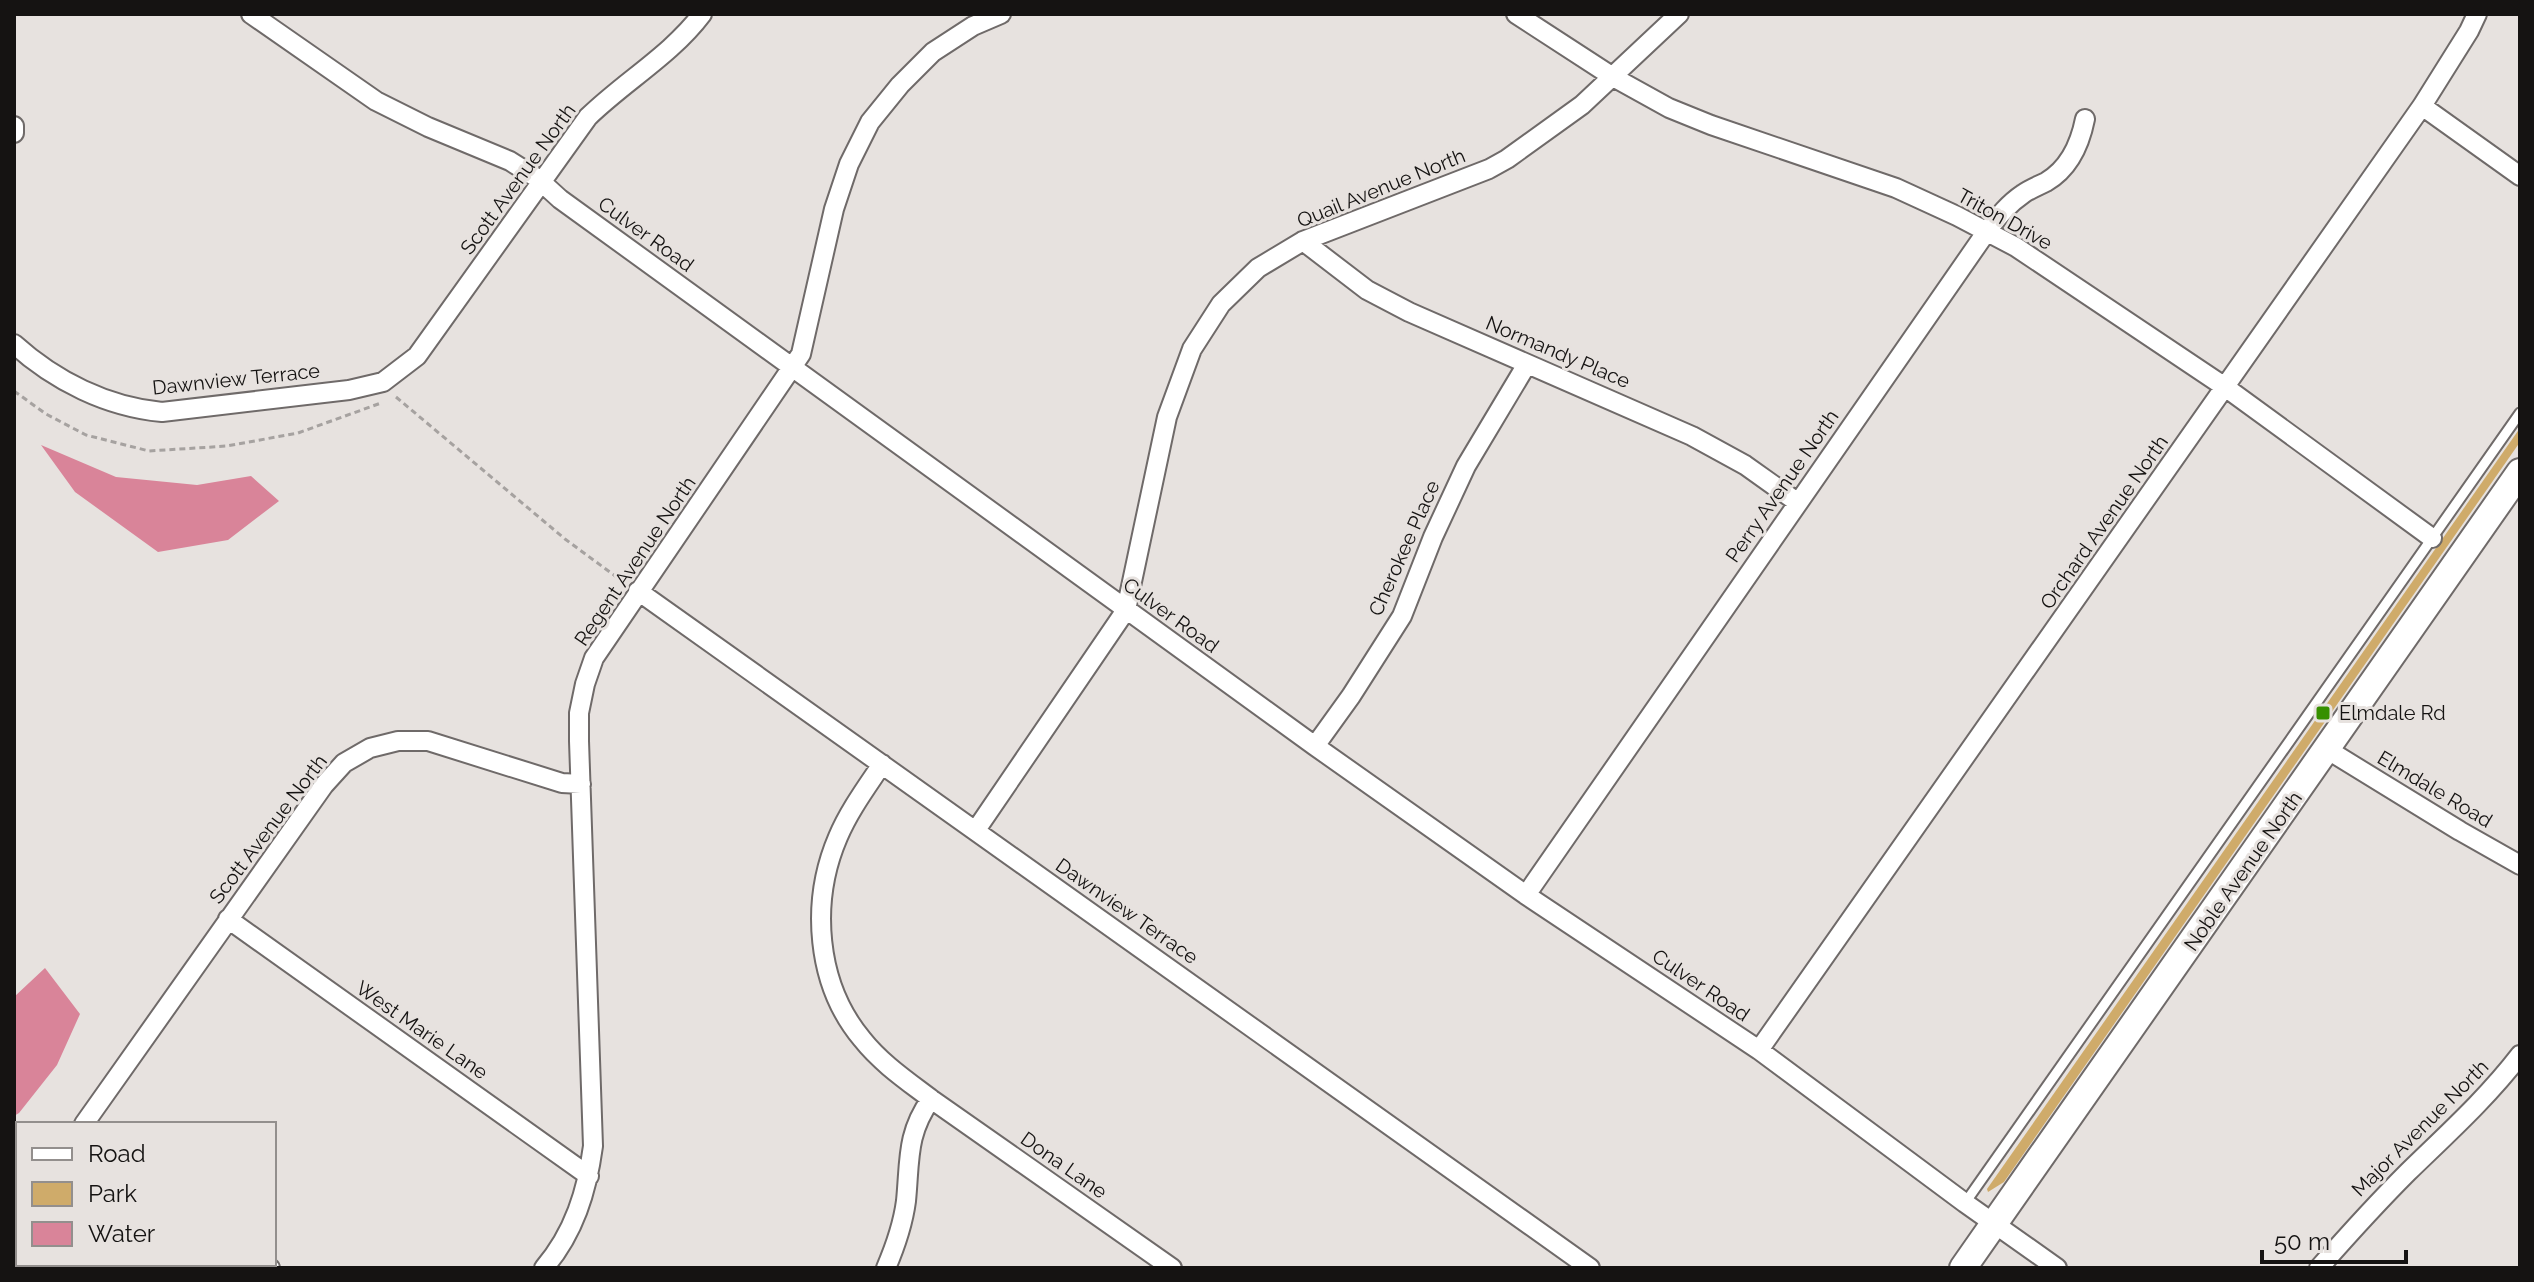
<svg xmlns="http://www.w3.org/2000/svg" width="2534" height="1282" font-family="Raleway,sans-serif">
  <rect width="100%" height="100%" fill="#e7e2df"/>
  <path fill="#cfab6a" d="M2520 428V442L2004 1182 1988 1192 1987 1189Z"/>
  <path fill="#d98499" d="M41 445 116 477 197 485 251 476 279 501 228 540 158 552 75 492Z
    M45 968 80 1014 57 1065 19 1113 14 1116V997Z"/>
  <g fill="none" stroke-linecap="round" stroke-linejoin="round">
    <defs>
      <path id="lane" d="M1965 1203 2520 413"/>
      <path id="street" d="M251 14 376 101 428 127 510 161 537 178 560 199 1315 746 1526 895 1759 1050 1965 1203 2057 1268
        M1516 14 1613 77 1669 108 1711 125 1896 188 1957 216 2016 247 2225 387 2432 538
        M2422 106 2520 176
        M14 126V133
        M1303 241 1367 290 1409 312 1692 436 1745 465 1797 502
        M14 344C55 381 107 407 162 412L349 390 383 382 417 356 588 117C625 81 671 55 702 14
        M638 591 1590 1268
        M1315 746 1351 696 1402 616 1433 537 1466 466 1527 364
        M2328 750 2460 831 2520 865
        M882 764C866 788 849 811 838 837 810 902 816 984 862 1039 881 1063 906 1080 931 1099 906 1134 910 1161 906 1201 903 1224 895 1247 886 1268
        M976 830 1126 610 1167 417 1192 349 1221 304 1258 268 1303 241 1489 169 1507 159 1582 105 1679 14
        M1526 895 1987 231C1998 217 2008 204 2023 194 2030 189 2038 186 2046 182 2070 168 2080 144 2085 119
        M228 919 589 1176
        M1759 1050 2422 106 2469 31 2477 14
        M931 1099 1172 1268
        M84 1124 324 785 344 763 370 748 398 741H428L562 783 581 784
        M265 1264 270 1268
        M544 1268C574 1233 587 1191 593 1146L579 741V713L585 684 594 658 801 354 834 209 849 164 870 122 900 85 933 52 973 26 1001 14
        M2319 1268C2348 1235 2377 1203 2408 1172 2447 1134 2487 1098 2520 1055"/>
      <path id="secondary" d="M1963 1268 2520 472"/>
    </defs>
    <use href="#lane" stroke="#6f6a69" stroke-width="13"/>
    <use href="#street" stroke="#6f6a69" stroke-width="22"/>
    <use href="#secondary" stroke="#6f6a69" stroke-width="30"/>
    <path stroke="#a6a2a0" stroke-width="3" stroke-dasharray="6 4" stroke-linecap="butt" d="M14 391 46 414 86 435 149 451 227 446 298 433 381 403
      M396 397 565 539 622 581"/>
    <use href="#lane" stroke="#fff" stroke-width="9"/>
    <use href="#street" stroke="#fff" stroke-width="18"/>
    <use href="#secondary" stroke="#fff" stroke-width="26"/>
  </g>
  <rect fill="#369000" stroke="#e7e2df" stroke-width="3" x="2315" y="705" width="16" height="16" rx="4"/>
  <g text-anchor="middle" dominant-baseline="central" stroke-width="6" stroke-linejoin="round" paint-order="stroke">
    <g font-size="20" fill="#151312" stroke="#e7e2df">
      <text transform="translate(518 179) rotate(-54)">Scott Avenue North</text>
      <text transform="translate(1381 188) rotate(-22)">Quail Avenue North</text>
      <text transform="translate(2005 219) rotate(29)">Triton Drive</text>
      <text transform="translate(646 234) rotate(36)">Culver Road</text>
      <text transform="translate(1558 352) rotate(23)">Normandy Place</text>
      <text transform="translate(236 379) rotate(-6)">Dawnview Terrace</text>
      <text transform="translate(1782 486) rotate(-55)">Perry Avenue North</text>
      <text transform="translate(2104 522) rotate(-55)">Orchard Avenue North</text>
      <text transform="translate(1404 548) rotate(-66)">Cherokee Place</text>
      <text transform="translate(635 561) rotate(-56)">Regent Avenue North</text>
      <text transform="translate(1171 615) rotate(36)">Culver Road</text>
      <text transform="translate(2435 789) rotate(31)">Elmdale Road</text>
      <text transform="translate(268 829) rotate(-53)">Scott Avenue North</text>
      <text transform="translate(2243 871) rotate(-55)">Noble Avenue North</text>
      <text transform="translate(1127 911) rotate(35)">Dawnview Terrace</text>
      <text transform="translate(1701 985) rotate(34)">Culver Road</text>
      <text transform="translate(422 1030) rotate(35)">West Marie Lane</text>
      <text transform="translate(2420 1128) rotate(-45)">Major Avenue North</text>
      <text transform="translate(1064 1165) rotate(35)">Dona Lane</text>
    </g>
    <g font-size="20" fill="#151312" stroke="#e7e2df" text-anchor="start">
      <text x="2339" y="713">Elmdale Rd</text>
    </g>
  </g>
  <rect width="2534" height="1282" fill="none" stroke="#151312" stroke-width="32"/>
  <rect x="16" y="1122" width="260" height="144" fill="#e7e2df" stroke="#938f8d" stroke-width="2"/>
  <rect x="32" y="1148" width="40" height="12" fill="#ffffff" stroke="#938f8d" stroke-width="2"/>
  <text x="88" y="1162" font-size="24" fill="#151312">Road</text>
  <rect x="32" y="1182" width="40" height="24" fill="#cfab6a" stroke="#938f8d" stroke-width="2"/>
  <text x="88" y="1202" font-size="24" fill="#151312">Park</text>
  <rect x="32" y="1222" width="40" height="24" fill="#d98499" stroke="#938f8d" stroke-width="2"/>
  <text x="88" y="1242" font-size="24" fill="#151312">Water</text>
  <path d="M2262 1250v12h144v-12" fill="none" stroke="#151312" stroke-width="4"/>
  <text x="2274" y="1250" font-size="24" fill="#151312" stroke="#e7e2df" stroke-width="6" paint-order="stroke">50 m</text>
</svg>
